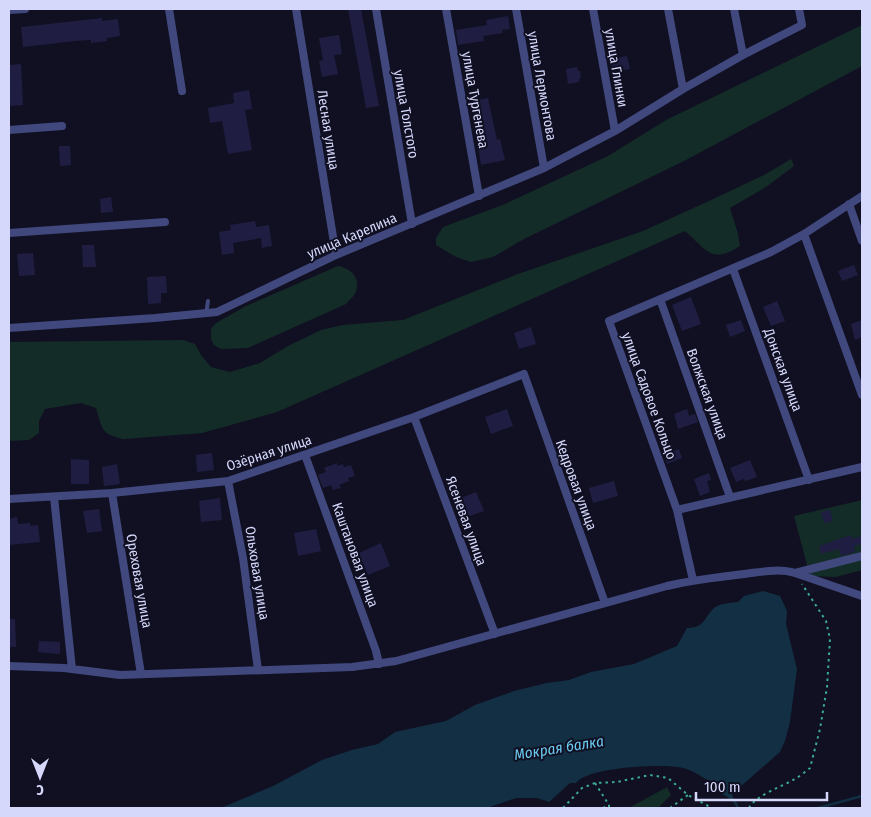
<svg xmlns="http://www.w3.org/2000/svg" width="871" height="817" font-family="'Fira Sans Condensed',sans-serif">
  <rect width="100%" height="100%" fill="#101022"/>
  <path fill="#142c27" d="M862 25V66L686 160 524 239 493 257 471 262 456 257 436 245V238L443 227 505 204 608 156 666 120Z
    M791 159 794 166 766 187 730 208 738 234 740 246C711 265 706 249 685 231L277 412 202 433 124 439C101 435 102 428 96 408L81 403 45 409 39 421V433L29 440 9 441V342L183 340 195 344 201 355 211 367 230 372 260 363 288 346 321 330 343 325 403 320 518 274 643 231 709 201 766 174Z
    M338 266C350 268 361 277 356 291 355 296 349 300 346 304L248 348 221 349 214 345 211 339V329L216 323 246 306Z
    M862 500V570L836 577 810 576 794 516Z
    M667 787 671 795 658 808H629Z"/>
  <path fill="#122f44" d="M763 591 780 596 787 611 786 624 797 669 790 722 785 741 780 752 732 794 735 804C726 793 719 794 708 787V780C700 776 692 770 683 768 665 763 586 767 576 783H570L549 802 537 798H516L487 808H221L273 786 322 760 352 750 378 744 395 732 446 721 475 705 514 691 547 683 569 680 591 672 634 664 677 646 687 628C705 627 702 621 712 610 718 603 729 603 738 602L744 596Z"/>
  <g fill="none" stroke-linecap="round" stroke-linejoin="round">
    <path stroke="#122f44" stroke-width="2.5" d="M734 800 738 808
      M818 808 862 796"/>
  </g>
  <path fill="#1f1e42" d="M348 9H361L379 106 366 108Z
    M508 16 510 29 502 30 503 33 483 36 484 41 458 45 456 30 487 25 486 20Z
    M102 18V21L118 19 120 36 107 38V41L91 43V40L75 41 23 47 21 27Z
    M339 35 342 54 334 55 338 74 322 77 319 61 323 60 319 38Z
    M627 56 630 69 613 72 610 59Z
    M21 64 23 105 9 106V65Z
    M577 67 578 71H580L581 78H579V82L568 84 566 69Z
    M249 90 252 109 245 110 252 150 228 154 222 121 210 123 208 108 234 103 233 93Z
    M488 98 497 140 500 139 505 160 481 165 473 113 470 104 478 103V100Z
    M59 146H70L71 165 60 166Z
    M111 197 113 212 101 213 100 199Z
    M255 221 256 227 269 225 272 246 262 248 261 238 233 243 234 253 222 255 219 232 231 230 230 225Z
    M82 245H94L96 267H83Z
    M33 253 35 275 19 276 17 254Z
    M854 265 858 275 842 281 838 271Z
    M166 276 167 293H161V303L148 304 147 277Z
    M691 297 701 324 682 331 672 305Z
    M777 301 785 321 771 326 763 307Z
    M741 320 745 331 730 337 726 325Z
    M862 320V337L855 340 851 324Z
    M531 327 536 344 519 349 514 333Z
    M507 409 513 426 491 434 485 417Z
    M687 409 689 416 695 414 698 422 678 429 674 414Z
    M679 449 682 458 667 464 664 454Z
    M212 453 214 470 197 472 196 455Z
    M71 459 89 460V484H71Z
    M750 460 757 477 745 481 744 479 736 482 730 468Z
    M337 463V466L343 464 344 467 351 465 355 476 348 478 349 481 339 485 341 488 333 490 331 485 323 488 318 475 326 472 324 468Z
    M117 464 120 484 104 486 102 467Z
    M709 473 711 480 707 481 710 492 700 496 694 479Z
    M614 481 618 496 593 503 589 488Z
    M476 492 484 511 464 518 459 506 463 505 461 498Z
    M220 498 222 520 201 522 199 501Z
    M99 509 102 531 87 533 83 511Z
    M830 510 833 521 824 523 821 512Z
    M17 517 18 524 30 523 31 526 38 525 40 542 9 545V519Z
    M316 529 321 551 298 556 294 533Z
    M851 535 852 539 862 536V544L854 546 855 552 841 556 839 549 821 554 819 546Z
    M381 543 390 566 368 575 359 553Z
    M9 619H15L16 647H9Z
    M39 641 60 642V654L38 652Z"/>
  <g fill="none" stroke-linecap="round" stroke-linejoin="round">
    <path stroke="#3aaa90" stroke-width="2" stroke-dasharray="2.5 4" stroke-linecap="butt" d="M595 783 609 805V808
      M563 808 582 788 595 783 617 782 650 775 668 778 688 795 712 808
      M603 808 609 805
      M670 808 688 795
      M749 808C756 795 781 787 793 780 799 777 805 772 810 768L820 729 827 687 830 639 826 621 802 584"/>
    <path stroke="#40487d" stroke-width="4" d="M206 314 208 301"/>
    <path stroke="#40487d" stroke-width="8" d="M169 9 182 91
      M296 9 336 255
      M376 9 412 224
      M446 9 479 196
      M516 9 544 168
      M593 9 615 131
      M668 9 683 89
      M734 9 743 55
      M9 10 25 9
      M9 130 62 126
      M849 204 862 241
      M9 233 165 222
      M804 234 862 395
      M733 269 809 480
      M660 299 730 497
      M9 328 155 318 217 312 336 255 544 168 615 131 683 89 743 55 802 25 799 9
      M414 417 495 634
      M305 455 376 651 379 664
      M228 481 243 558 258 670
      M112 493 141 674
      M54 497 72 669
      M9 499 112 493 228 481 414 417 524 374 605 603
      M677 510 862 467
      M795 573 862 596
      M693 580 677 510 609 321 771 252 804 234 862 196
      M9 666 64 668 120 675 352 667 396 661 667 586C693 580 718 577 744 574 761 572 779 568 795 573L862 556"/>
  </g>
  <g text-anchor="middle" dominant-baseline="central" stroke-width="4" stroke-linejoin="round" paint-order="stroke">
    <g font-size="14" fill="#d5d8fb" stroke="#101022">
      <text transform="translate(616 68) rotate(80)">улица Глинки</text>
      <text transform="translate(542 86) rotate(80)">улица Лермонтова</text>
      <text transform="translate(475 100) rotate(80)">улица Тургенева</text>
      <text transform="translate(406 114) rotate(80)">улица Толстого</text>
      <text transform="translate(328 130) rotate(81)">Лесная улица</text>
      <text transform="translate(352 236) rotate(-23)">улица Карелина</text>
      <text transform="translate(783 370) rotate(70)">Донская улица</text>
      <text transform="translate(707 394) rotate(70)">Волжская улица</text>
      <text transform="translate(649 396) rotate(70)">улица Садовое Кольцо</text>
      <text transform="translate(269 453) rotate(-18)">Озёрная улица</text>
      <text transform="translate(576 485) rotate(70)">Кедровая улица</text>
      <text transform="translate(466 521) rotate(70)">Ясеневая улица</text>
      <text transform="translate(355 555) rotate(70)">Каштановая улица</text>
      <text transform="translate(257 573) rotate(81)">Ольховая улица</text>
      <text transform="translate(139 581) rotate(80)">Ореховая улица</text>
    </g>
    <g font-size="15" font-style="italic" fill="#6dcbf1" stroke="#101022">
      <text transform="translate(559 748) rotate(-9)">Мокрая балка</text>
    </g>
  </g>
  <rect width="871" height="817" fill="none" stroke="#d5d8fb" stroke-width="20"/>
  <g transform="translate(40 777) rotate(180)" stroke="#101022" stroke-width="4" paint-order="stroke">
  <path d="M0-4L9 19L0 12L-9 19Z" fill="#d5d8fb"/>
  <text y="-8" font-size="14" font-weight="bold" text-anchor="middle" fill="#d5d8fb">С</text>
  </g>
  <path d="M696 792v8h131v-8" fill="none" stroke="#d5d8fb" stroke-width="2.5"/>
  <text x="704" y="792" font-size="15" fill="#d5d8fb" stroke="#101022" stroke-width="4" paint-order="stroke">100 m</text>
</svg>
